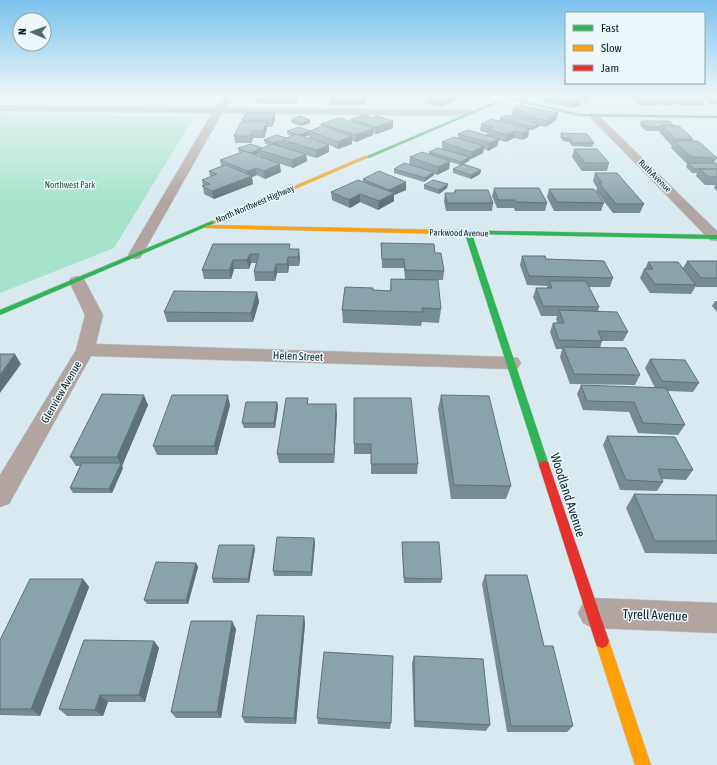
<svg xmlns="http://www.w3.org/2000/svg" width="717" height="765" font-family="'Asap Condensed',sans-serif">
  <rect width="100%" height="100%" fill="#d8eaf0"/>
  <path fill="#a6e3ca" d="M0 114 194 117 114 248 0 293Z"/>
  <g fill="none" stroke-linecap="round" stroke-linejoin="round">
    <defs>
      <path id="street" d="M223 96H231L225 108 468 110 473 113 468 116 222 113 142 255 140 258 135 259 130 258 128 255 212 113 0 111V105L216 108Z
        M594 113 597 114 717 231V241L710 240 591 118 589 116 591 114Z
        M77 276 83 278 85 281 103 315 96 344 511 357 518 358 521 363 518 368 511 369 91 356 9 504 0 507V475L76 350 85 315 69 281 71 278Z
        M593 598 717 603V633L593 628 583 623 578 613 583 603Z"/>
      <path id="fast" d="M509 96H513L510 98 580 114 717 116V118L580 116 506 99 369 158 365 157Z
        M212 221 217 222 0 315V310Z
        M449 230 717 235V239L472 234 549 465 548 468 544 469 540 468 539 465 465 234 447 233 446 232Z"/>
      <path id="slow" d="M365 156 369 157 216 223 211 222Z
        M208 225 449 230 452 232 449 234 206 228 205 227Z
        M602 634 607 636 609 641 651 765H635L595 641 597 636Z"/>
      <path id="jam" d="M544 461 548 462 549 465 609 641 607 646 602 648 597 646 595 641 539 465 540 462Z"/>
    </defs>
    <use href="#street" stroke="#b5c6cb" stroke-width="1"/>
    <use href="#fast" stroke="#b5c6cb" stroke-width="1"/>
    <use href="#slow" stroke="#b5c6cb" stroke-width="1"/>
    <use href="#jam" stroke="#b5c6cb" stroke-width="1"/>
    <use href="#street" fill="#b2a5a1" fill-rule="evenodd"/>
    <use href="#fast" fill="#30b455" fill-rule="evenodd"/>
    <use href="#slow" fill="#ff9f0a" fill-rule="evenodd"/>
    <use href="#jam" fill="#e5322d" fill-rule="evenodd"/>
  </g>
  <path fill="#758c92" fill-rule="evenodd" d="M16 96H35L33 97 17 98Z
    M98 96H118L117 98 99 99Z
    M126 96H161L158 99H127Z
    M167 96H192L189 100H168Z
    M298 96V99L296 104 257 103 256 97Z
    M366 96 365 105H330L329 98Z
    M432 96H465V97L456 100H454V101L440 107 426 103V100L429 99V97Z
    M542 96H592L591 98 584 102H582L581 104 573 108 541 101Z
    M597 96 615 98 609 101 596 99Z
    M629 96H668L671 98 672 96 704 102 703 105H679L676 103 675 105H659L657 103V105H640Z
    M705 96H717V104H711L703 99Z
    M513 109 558 113 556 120 546 127 539 126 538 127 532 130H529L528 137 522 140 514 138 506 142 499 140 497 146 488 151 484 149 483 153 471 159H470L469 161 463 164 481 170 480 174 471 179 453 173V169L460 165 450 162 449 169 437 175 434 174V175L424 182 394 173V169L409 164 410 157 429 154V152L442 149V142L458 138V134L487 135V133L480 131 481 124 499 122 500 118H518V117L511 116Z
    M275 113V120L272 127H267V129L264 138H253L251 143H235L234 136 242 122V120Z
    M373 118 393 121V128L376 134 373 133V135L356 142 352 141V144L338 149 329 145V152L316 158 306 155 307 161 293 168 272 161 281 172 265 179 257 175 252 177 253 184 214 199 204 194 202 180 210 177 209 171 221 166 220 160 240 153 239 152 238 148H262L269 145 265 144 264 140 287 138 292 136 288 135 287 131H309L321 127V124L351 121V119ZM309 135V138L316 141 304 137ZM259 154V156L255 155Z
    M291 120H310V123L301 126 292 123Z
    M641 121 674 126 693 139 692 141 717 158 714 163 717 165V191L714 188 715 185H705L696 176 697 173H692L686 167 687 164 671 148 672 146 659 132 660 131H646L640 125Z
    M561 133 594 143 592 147 572 146 569 142 563 141 560 137Z
    M574 149 609 163 607 171H582L572 157Z
    M595 173 644 204 640 213H613L596 191 597 188 593 181Z
    M363 179 406 182V190L394 195V201L378 210 360 202 350 208 332 200 331 192 363 182Z
    M448 184 447 188 439 194 424 189V185Z
    M494 188 547 203 545 211H515L514 208H497L492 196Z
    M549 189 604 203 601 211H554L547 197Z
    M455 190 493 203 492 211H446L444 201 445 193H454Z
    M381 243 435 253 444 271 443 280H422L441 309 439 323 422 322 421 326 343 323 342 310 373 290 390 291 391 279H405L404 268H382Z
    M213 244 291 249 300 258 299 266H289L288 273H277L275 281H255L254 272 256 263H251L249 269H234L231 279H204L202 270Z
    M522 256 546 259 613 278 610 287H589L599 307 598 311 628 332 623 341H602L600 348 640 375 635 385 570 384 560 357 562 349H556L550 332 553 323H557L556 319 557 316H541L533 297 536 288H547V286L527 285 520 265Z
    M687 261H717V287H696V286L691 294 650 293 640 278 644 269H645L648 262 683 268Z
    M257 292 259 302 253 322H167L164 312Z
    M715 301H717V312L712 306Z
    M650 359 699 383 693 392 667 391 685 425 678 435 638 433 629 412 583 410 577 394 581 385 655 388 645 368Z
    M441 395 511 486 506 499H451L438 409Z
    M308 398V404L337 414 334 463H279L277 454Z
    M354 398 418 464 417 474H371V454H354Z
    M277 402 278 407 275 428H244L242 423Z
    M148 405 122 466 123 468 112 493H73L70 488 80 466H76L70 457Z
    M230 405 217 455H157L153 446Z
    M607 436 693 470 686 480 662 479 663 482 657 491 620 490 603 445Z
    M634 494 717 495V554L645 553 626 508Z
    M314 538 315 543 312 576H274L273 571Z
    M402 542 442 579 441 583H404L402 546Z
    M255 549 249 583H213L212 578Z
    M196 563 198 567 188 604H147L144 600Z
    M485 575 544 646 573 726 567 732H507L482 584Z
    M83 579 89 587 40 716 0 715V640Z
    M304 616 305 624 296 724 245 723 242 717Z
    M236 629 221 718H176L171 712Z
    M154 641 159 648 145 702H108L103 716H67L59 709Z
    M414 656 490 725 486 731 414 727 412 663Z
    M317 718 391 723 390 729 318 724Z"/>
  <path fill="#5f7277" d="M157 96H161L158 99Z
    M188 96H192L189 100Z
    M296 96H298V99L296 104 295 97Z
    M459 96H465V97L456 100V97Z
    M586 96H592L591 98 584 102Z
    M614 96H615V98L609 101 610 98Z
    M455 97 454 101 440 107V103Z
    M583 97 581 104 573 108 575 102Z
    M275 113V120L272 127V120Z
    M558 113 556 120 546 127 547 121Z
    M310 120V123L301 126V123Z
    M393 121V128L376 134V127Z
    M267 122V129L264 138 263 131Z
    M539 124 538 127 532 130 533 127Z
    M374 128 373 135 356 142V135Z
    M529 129 528 137 522 140 523 133Z
    M252 131 253 138 251 143 250 136Z
    M309 131V135L299 139 298 135Z
    M515 131 514 138 506 142 507 135Z
    M352 136V144L338 149V142Z
    M499 139 497 146 488 151 489 143Z
    M278 141V145L274 147V143Z
    M329 145V152L316 158V150Z
    M484 146 483 153 471 159 472 152Z
    M258 150 259 154 249 157V153Z
    M306 154 307 161 293 168 292 160Z
    M470 157 469 161 460 166 461 162Z
    M450 161 449 169 437 175 438 167Z
    M280 164 281 172 265 179 264 171Z
    M256 168 257 175 252 177 253 184 214 199 212 191 248 177 247 171Z
    M481 170 480 174 471 179V175Z
    M434 172V175L424 182 425 178Z
    M406 182V190L394 195V201L378 210 379 201 389 196V190Z
    M448 184 447 188 439 194V190Z
    M360 194V202L350 208 349 200Z
    M299 249 300 258 299 266 298 257Z
    M250 254 251 263 249 269 247 260Z
    M288 257 289 266 288 273 287 264Z
    M233 260 234 269 231 279 229 270Z
    M276 264 277 273 275 281 274 272Z
    M257 292 259 302 253 322 251 313Z
    M15 354 21 364 0 393V375Z
    M144 395 148 405 122 466 123 468 112 493 109 489 121 464 117 457Z
    M228 395 230 405 217 455 214 446Z
    M277 402 278 407 275 428 274 423Z
    M336 404 337 414 334 463V454Z
    M314 538 315 543 312 576 311 572Z
    M254 545 255 549 249 583 248 579Z
    M196 563 198 567 188 604 186 600Z
    M83 579 89 587 40 716 31 709Z
    M304 616 305 624 296 724 294 718Z
    M232 621 236 629 221 718 217 712Z
    M154 641 159 648 145 702 139 695Z
    M100 695 108 702 103 716 95 710Z"/>
  <path fill="#88a3aa" stroke="#5f7277" d="M330 96H366L365 99 329 98Z
    M432 96H447L455 97 440 103 426 100 432 97H429Z
    M548 96H574L583 97 575 102Z
    M598 96H614L610 98Z
    M634 96H650L658 101H641Z
    M653 96H668L676 102 661 101Z
    M672 96H695L704 102H680Z
    M705 96H717V101H713Z
    M256 97V96H296L295 97Z
    M519 105 558 113 547 121 518 114 523 111 513 109Z
    M246 113H275L272 120H242Z
    M363 115 373 118 377 116 393 121 376 127 351 119Z
    M506 115 539 124 533 127 500 118Z
    M300 116 310 120 301 123 291 120Z
    M339 118 374 128 356 135 321 124Z
    M491 119 529 129 523 133 515 131 507 135 488 129 493 127 481 124Z
    M641 121H669L674 126 662 125 661 127H647Z
    M241 122H267L263 131H252L250 136H234Z
    M662 125 679 126 693 139H675Z
    M323 126 352 136 338 142 309 131Z
    M299 127 310 131 298 135 287 131Z
    M468 130 499 139 489 143 458 134Z
    M561 133 587 134 594 143H573L570 138H563Z
    M296 134 329 145 316 150 283 140Z
    M276 135 287 138 283 140V142H282L278 141 274 143 264 140Z
    M454 137 484 146 472 152 442 142Z
    M674 141H698L717 158 691 157Z
    M251 144 262 148 250 153 238 148Z
    M272 144 306 154 292 160 258 150Z
    M438 148 470 157 461 162 429 152Z
    M574 149H597L609 163H585Z
    M245 151 280 164 264 171 256 168 247 171 220 160Z
    M422 152 450 161 438 167 410 157Z
    M404 163 434 172 425 178 394 169Z
    M688 163H716L717 165V169H694Z
    M463 164 481 170 471 175 453 169Z
    M226 165 252 176 212 191 202 186 210 184 202 180 217 174 209 171Z
    M699 169H717V177H709Z
    M379 171 406 182 389 190 363 179Z
    M595 173H617L644 204H616L599 183H602Z
    M358 180 394 193 379 201 360 194 349 200 331 192Z
    M433 180 448 184 439 190 424 185Z
    M494 188H539L547 203 516 202 515 200H498Z
    M549 189H594L604 203 557 202Z
    M455 190H488L493 203H447L445 193H455Z
    M381 243 434 244 435 253H441L444 271 405 270 404 259H382Z
    M213 244H290L289 249H299L298 257H288L287 264H276L274 272H254L259 254H250L247 260H233L229 270H202Z
    M522 256H545L546 259 604 261 613 278 529 276Z
    M687 261H717V278H701Z
    M648 262H678L696 285 655 284 644 269H653Z
    M391 279 438 280 441 309 422 308 423 312 342 310 345 287 373 288V290L391 291Z
    M549 281H586L599 307 543 306 536 288H552Z
    M174 291 257 292 251 313 164 312Z
    M559 310 617 312 628 332 598 331 602 341 559 340 553 323H564Z
    M563 347 626 348 640 375 574 374Z
    M0 354H15L0 375Z
    M650 359 685 360 699 383 662 381Z
    M581 385 666 388 685 425 643 423 634 402 587 401Z
    M102 394 144 395 117 457H70Z
    M172 395H228L214 446H153Z
    M441 395 489 396 511 486 454 485Z
    M286 398H308L307 404H336L334 454H277Z
    M354 398H411L418 464H371V444H354Z
    M246 402H277L274 423H242Z
    M607 436 675 437 693 470 658 469 663 482 626 480Z
    M82 463H121L109 489 70 488Z
    M634 494 717 495V541H655Z
    M277 537 314 538 311 572 273 571Z
    M402 542H439L442 579 404 578Z
    M219 545H254L248 579 212 578Z
    M156 562 196 563 186 600H144Z
    M485 575H527L544 646H553L573 726H511Z
    M30 579H83L31 709H0V640Z
    M257 615 304 616 294 718 242 717Z
    M191 621H232L217 712H171Z
    M84 640 154 641 139 695H100L95 710 59 709Z
    M324 652 393 656 391 723 317 718Z
    M414 656 483 659 490 725 415 721Z"/>
  <linearGradient id="sky" x2="0" y2="1"><stop stop-color="#7ac2eb"/><stop offset="0.47" stop-color="#edf6f8"/><stop offset="1" stop-color="#edf6f8" stop-opacity="0"/></linearGradient>
  <rect width="717" height="203" fill="url(#sky)"/>
  <g text-anchor="middle" dominant-baseline="central" stroke-width="3" stroke-linejoin="round" paint-order="stroke">
    <g font-size="9" fill="#0d242a" stroke="#edf8fc">
      <text transform="translate(655 176) rotate(45)">Ruth Avenue</text>
      <text transform="translate(255 204) rotate(-23)">North Northwest Highway</text>
      <text transform="translate(459 233) rotate(1)">Parkwood Avenue</text>
    </g>
    <g font-size="9" fill="#285d42" stroke="#edf8fc">
      <text x="70" y="185">Northwest Park</text>
    </g>
    <g font-size="11" fill="#0d242a" stroke="#edf8fc">
      <text transform="translate(298 356) rotate(2)">Helen Street</text>
      <text transform="translate(61 392) rotate(-60)">Glenview Avenue</text>
    </g>
    <g font-size="13" fill="#0d242a" stroke="#edf8fc">
      <text transform="translate(568 495) rotate(72)">Woodland Avenue</text>
      <text transform="translate(655 615) rotate(2)">Tyrell Avenue</text>
    </g>
  </g>
  <rect x="565" y="12" width="140" height="72" fill="#edf8fc" stroke="#93a3a8"/>
  <rect x="573" y="25" width="20" height="6" fill="#30b455" stroke="#93a3a8"/>
  <text x="601" y="32" font-size="12" fill="#0d242a">Fast</text>
  <rect x="573" y="45" width="20" height="6" fill="#ff9f0a" stroke="#93a3a8"/>
  <text x="601" y="52" font-size="12" fill="#0d242a">Slow</text>
  <rect x="573" y="65" width="20" height="6" fill="#e5322d" stroke="#93a3a8"/>
  <text x="601" y="72" font-size="12" fill="#0d242a">Jam</text>
  <g transform="translate(32 32) rotate(272)"><circle r="19" fill="#edf8fc" stroke="#93a3a8"/>
  <path d="M0-3L7 15L0 10L-7 15Z" fill="#54696f"/>
  <text y="-6" font-size="11" font-weight="bold" text-anchor="middle" fill="#0d242a">N</text>
  </g>
</svg>
